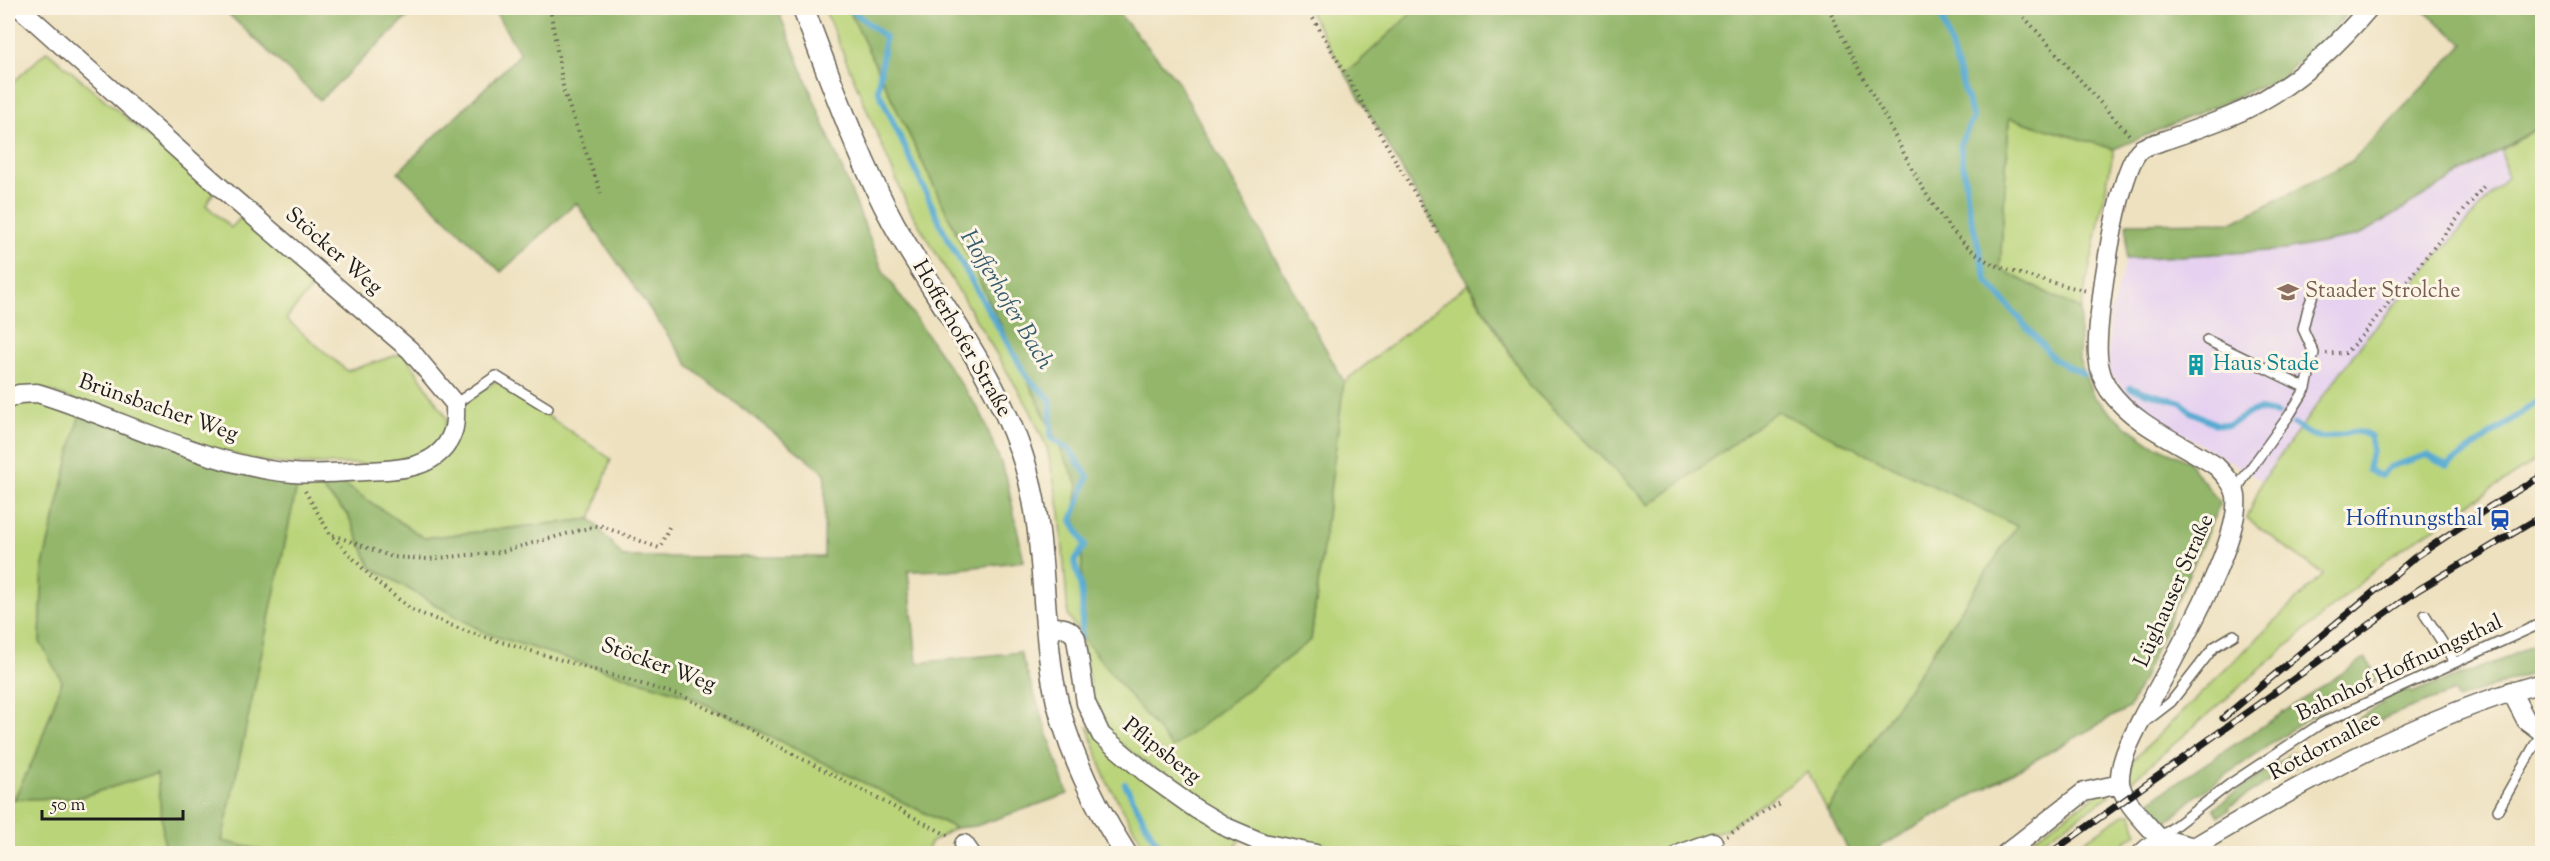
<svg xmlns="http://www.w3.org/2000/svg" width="2550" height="861" font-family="'Sorts Mill Goudy',serif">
  <rect width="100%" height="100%" fill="#fcf5e5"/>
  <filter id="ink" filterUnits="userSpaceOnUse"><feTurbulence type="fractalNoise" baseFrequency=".0167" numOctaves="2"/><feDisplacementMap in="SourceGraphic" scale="12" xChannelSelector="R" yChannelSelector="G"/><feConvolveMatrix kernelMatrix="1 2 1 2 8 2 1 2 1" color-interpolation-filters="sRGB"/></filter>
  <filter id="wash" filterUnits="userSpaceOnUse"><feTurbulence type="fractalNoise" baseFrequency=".008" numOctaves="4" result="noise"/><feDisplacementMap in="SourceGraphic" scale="24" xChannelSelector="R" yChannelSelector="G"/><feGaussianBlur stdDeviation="1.35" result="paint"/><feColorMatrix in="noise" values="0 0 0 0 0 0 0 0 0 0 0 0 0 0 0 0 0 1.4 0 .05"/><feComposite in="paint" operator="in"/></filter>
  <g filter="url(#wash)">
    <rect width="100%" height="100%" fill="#eee1c0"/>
    <path fill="#e6d2f0" d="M2502 150 2507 177 2364 340 2262 481 2139 408 2108 371 2110 314 2126 259 2285 250 2358 236Z"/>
    <path fill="#bad47a" stroke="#6b784b" stroke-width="1.5" d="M824 8H848L1078 485 1074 517 1082 538V564L1311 640 1344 382 1468 284 1529 385 1650 505 1777 410 2017 526 1827 810 1808 772 1726 829 1654 853 1338 854 1295 845 1230 825 1107 734 1094 705 1081 636 1068 616 1060 512 1047 448 1029 408 907 205Z
      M1307 8H1417L1359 62 1345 73Z
      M47 51 214 192 206 205 231 228 243 215 319 279 286 319 347 371 404 353 447 418 444 434 433 446 416 455 380 464H287L265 462 216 450 46 390 8 392V87Z
      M2009 118 2114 149 2081 310 2000 269Z
      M2542 125V456L2390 557 2129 783 2128 775 2132 761 2323 574 2247 519 2262 481 2364 340 2507 177 2502 150Z
      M496 381 611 459 591 519 424 538 336 479 420 471 459 406Z
      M26 398 80 413 43 565 40 641 62 680 37 752 14 799 77 798 157 773 165 853H8V406Z
      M312 479 348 515 371 567 450 613 488 634 689 696 955 828 930 843 925 854H275L222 841 298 481Z
      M1088 727 1240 840 1232 853H1148L1106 780Z
      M2108 787 2109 796 2024 853 2010 854Z
      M2124 814H2132L2137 833 2111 853 2066 854Z"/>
    <path fill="#93b66a" stroke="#586943" stroke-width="1.5" d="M222 8H417L320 100Z
      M493 8H777L883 271 981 413 1006 476 1024 561 950 570 908 571 917 663 1020 652 1068 794 976 826 955 828 689 696 488 634 450 613 371 567 348 515 312 479H336L424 538 591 519 623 557H824L825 473 690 367 576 203 501 272 398 172 520 54Z
      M848 8H1114L1176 79 1344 382 1311 640 1172 748 1081 636 1082 538 1074 517 1078 485Z
      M1417 8H2351L2342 20 2281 78 2114 149 2009 118 2000 269 2081 310 2079 360 2093 396 2121 422 2152 444 2188 461 2220 503 2130 707 1869 853H1850L1827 810 2017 526 1777 411 1650 505 1529 385 1345 73 1359 62Z
      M2420 8H2542V125L2358 236 2285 250 2126 259 2127 223 2234 222 2352 161 2464 44Z
      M80 413 298 481 222 841 275 853H165L157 773 77 798 14 799 37 752 62 681 40 642 43 565Z
      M2542 640V670L2457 699 2454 692C2426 702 2398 711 2372 724 2323 748 2275 778 2228 807L2229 810 2219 816 2214 808 2293 752 2296 757 2383 704 2381 698 2408 687 2411 693 2502 660Z
      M2365 658 2381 679C2314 708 2255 756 2195 797 2184 805 2178 815 2167 821L2149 813 2144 807 2148 802Z"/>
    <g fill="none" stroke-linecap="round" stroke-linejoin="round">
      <path stroke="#57aad2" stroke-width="6" d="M849 8 885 37 878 90 947 238 1027 377 1051 400V438L1070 450 1088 477 1072 520 1085 545 1074 562C1084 587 1083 610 1081 637
        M1939 8 1973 118 1960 144 1969 208 1987 281 2055 360 2084 374
        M2130 388 2181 402 2191 412 2216 424 2229 425 2253 411 2260 410 2278 414
        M2294 424C2300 428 2308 435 2315 436 2336 442 2349 423 2371 437L2372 451 2368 470 2381 476 2389 467 2427 455 2447 466 2542 398
        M1125 784 1154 839 1170 854"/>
    </g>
  </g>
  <g filter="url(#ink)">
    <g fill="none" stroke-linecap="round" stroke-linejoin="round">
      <defs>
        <path id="service" d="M2207 340 2306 388
          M455 404 496 376 548 408
          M2237 492 2243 479 2290 414 2306 388 2314 353 2303 329 2308 308 2316 287
          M2425 615 2454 661
          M2145 722 2171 702 2214 647 2234 635
          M2498 810 2542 732
          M2159 838 2230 784 2322 723 2542 623"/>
        <path id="minor" d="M8 399 19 394 37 393C120 418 206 466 293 473 316 475 342 472 365 471 399 470 441 469 453 431 456 423 455 412 455 404L410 350 229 195 20 8
          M1048 627C1061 627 1069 626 1076 638L1086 703 1101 735 1151 777 1196 809 1228 828 1263 843 1316 854
          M2511 691 2526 720 2542 732
          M2159 838C2148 825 2121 799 2120 782 2119 760 2132 738 2142 718 2166 671 2242 544 2236 496 2234 484 2224 474 2216 466 2180 442 2135 426 2109 390 2103 381 2099 368 2098 356 2095 323 2117 168 2141 149 2146 145 2156 144 2162 141 2184 134 2205 126 2226 118 2282 96 2331 53 2369 8
          M2159 838 2194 847C2307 781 2415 718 2542 683
          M964 844 971 854
          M1680 854 1713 842
          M2005 854 2084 792 2120 784
          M2141 854 2159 838"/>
        <path id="tertiary" d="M803 8C831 80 857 156 894 224 936 299 991 367 1020 449 1047 524 1040 603 1053 681 1064 743 1092 801 1126 854"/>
      </defs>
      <use href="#service" stroke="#666155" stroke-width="12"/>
      <use href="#minor" stroke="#666155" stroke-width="21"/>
      <use href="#tertiary" stroke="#666155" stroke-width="24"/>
      <path stroke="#666155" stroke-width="4" stroke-dasharray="1.5 4.5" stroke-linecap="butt" d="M550 8 564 92 601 193
        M1307 8 1439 235
        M1829 8C1844 44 1864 78 1883 113 1910 163 1935 225 1982 258 2004 273 2060 284 2087 291
        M2016 8 2131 137
        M2326 353H2345L2359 339 2484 186
        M305 491 330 534 372 578 412 610 468 632 685 697 951 837
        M333 535 392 557 428 559 500 552 599 525 659 548 671 523
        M1727 836 1782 802"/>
      <use href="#service" stroke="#fff" stroke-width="9"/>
      <use href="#minor" stroke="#fff" stroke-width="18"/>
      <use href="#tertiary" stroke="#fff" stroke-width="21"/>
      <defs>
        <path id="rail" d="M2223 718 2414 558 2491 506 2542 476
          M2049 854 2418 590 2542 516"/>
      </defs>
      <use href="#rail" stroke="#1c1c1c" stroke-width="7"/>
      <use href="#rail" stroke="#fcf5e5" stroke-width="4.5" stroke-dasharray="14" stroke-linecap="butt"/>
    </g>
  </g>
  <defs>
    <symbol id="school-bare" viewBox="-9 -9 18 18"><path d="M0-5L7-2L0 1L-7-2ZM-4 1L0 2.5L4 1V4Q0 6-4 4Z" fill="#8d6e63" stroke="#fcf5e5" stroke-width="2.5" paint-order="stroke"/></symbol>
    <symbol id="building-bare" viewBox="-9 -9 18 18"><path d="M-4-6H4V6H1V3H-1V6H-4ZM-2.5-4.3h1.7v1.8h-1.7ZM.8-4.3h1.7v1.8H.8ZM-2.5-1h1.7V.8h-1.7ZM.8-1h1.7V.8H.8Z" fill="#0f9aa8" stroke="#fcf5e5" stroke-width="2.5" paint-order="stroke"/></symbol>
    <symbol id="station-bare" viewBox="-9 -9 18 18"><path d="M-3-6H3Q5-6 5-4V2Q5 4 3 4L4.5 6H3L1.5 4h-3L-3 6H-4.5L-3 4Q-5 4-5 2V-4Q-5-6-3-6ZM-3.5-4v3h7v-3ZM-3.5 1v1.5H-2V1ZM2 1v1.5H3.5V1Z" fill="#1a4fb4" stroke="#fcf5e5" stroke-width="2.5" paint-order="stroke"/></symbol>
  </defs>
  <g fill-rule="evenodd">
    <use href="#school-bare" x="2273" y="277" width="30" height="30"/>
    <use href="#building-bare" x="2181" y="350" width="30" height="30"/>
    <use href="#station-bare" x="2485" y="505" width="30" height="30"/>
  </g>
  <g text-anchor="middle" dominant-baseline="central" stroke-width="6" stroke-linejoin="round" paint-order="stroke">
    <g font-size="22" fill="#1c1c1c" stroke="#fcf5e5">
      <text transform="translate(333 252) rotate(41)">Stöcker Weg</text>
      <text transform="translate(961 339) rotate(60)">Hofferhofer Straße</text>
      <text transform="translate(158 409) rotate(19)">Brünsbacher Weg</text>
      <text transform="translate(2175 591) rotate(-66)">Lüghauser Straße</text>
      <text transform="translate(658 666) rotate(20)">Stöcker Weg</text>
      <text transform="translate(2400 669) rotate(-25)">Bahnhof Hoffnungsthal</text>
      <text transform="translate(2325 747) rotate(-28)">Rotdornallee</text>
      <text transform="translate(1161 752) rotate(38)">Pflipsberg</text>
    </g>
    <g font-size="22" fill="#785e54" stroke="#fcf5e5" text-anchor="start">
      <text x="2305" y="292">Staader Strolche</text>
    </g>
    <g font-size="22" fill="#0d838f" stroke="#fcf5e5" text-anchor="start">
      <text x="2213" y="365">Haus Stade</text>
    </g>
    <g font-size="22" fill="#164399" stroke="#fcf5e5" text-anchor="end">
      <text x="2483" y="520">Hoffnungsthal</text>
    </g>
    <g font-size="24" font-style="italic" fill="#375c6e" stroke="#fcf5e5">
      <text transform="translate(1006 300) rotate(59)">Hofferhofer Bach</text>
    </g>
  </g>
  <rect width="2550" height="861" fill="none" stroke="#fcf5e5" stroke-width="30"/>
  <path d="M42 810v9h141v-9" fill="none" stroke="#1c1c1c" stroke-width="3"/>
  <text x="51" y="810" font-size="18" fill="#1c1c1c" stroke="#fcf5e5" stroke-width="4.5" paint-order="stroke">50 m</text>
</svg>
